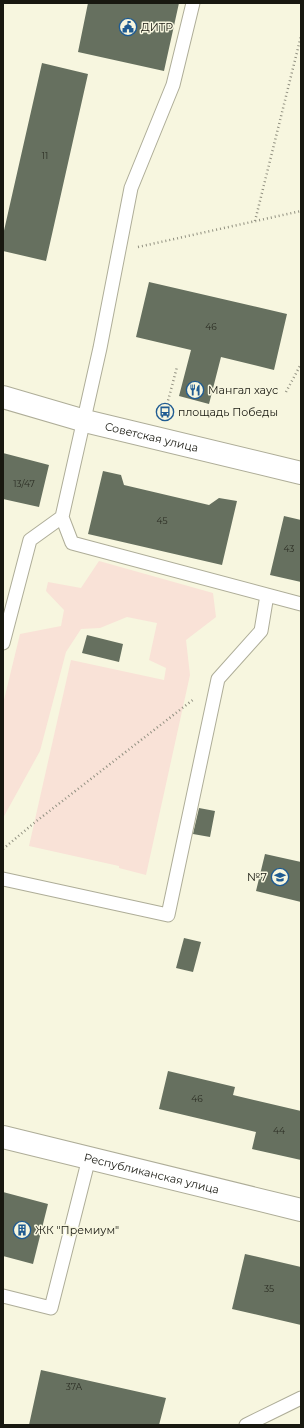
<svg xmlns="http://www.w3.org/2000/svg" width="304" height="1428" font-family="Montserrat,sans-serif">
  <rect width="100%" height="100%" fill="#f7f6df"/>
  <path fill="#f9e2d7" d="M99 561 213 593 216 617 186 640 190 675 146 875 119 868V866L29 846 71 660 164 680 166 668 149 660 157 623 127 617 100 628 81 629 66 652 40 751 3 818V704L20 634 61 626 64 610 46 591 48 582 81 588Z"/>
  <path fill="#66705f" d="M88 3H179L164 71 78 52Z
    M42 63 88 74 46 261 3 251V235Z
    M149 282 287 314 274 370 221 357 209 404 179 396 191 350 136 337Z
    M3 453 49 465 39 507 3 499Z
    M103 471 121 475 124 485 209 505 219 498 237 501 222 565 88 534Z
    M284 516 301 520V582L270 575Z
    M87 635 123 644 119 662 82 653Z
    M199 808 215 811 210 837 193 834Z
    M265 854 301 862V902L256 891Z
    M184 938 201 942 193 972 176 968Z
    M168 1071 235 1087 233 1095 301 1111V1160L252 1149 256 1132 159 1109Z
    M3 1192 48 1204 33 1264 3 1256Z
    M245 1254 301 1267V1325L232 1309Z
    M41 1370 166 1398 159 1425H29Z"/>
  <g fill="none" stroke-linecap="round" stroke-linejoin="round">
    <defs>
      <path id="service" d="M62 517 72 543 301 604
        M3 643 30 540 62 517 100 348 131 188 173 85 193 3
        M3 879 168 915 218 679 261 631 267 595
        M3 1296 51 1308 89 1158
        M246 1425 301 1398"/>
      <g id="minor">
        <path id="s1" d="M3 1137 301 1210"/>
      </g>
      <g id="tertiary">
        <path id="s2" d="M3 397 85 421 301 473"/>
      </g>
    </defs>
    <use href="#service" stroke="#aead98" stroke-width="15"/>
    <use href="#minor" stroke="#aead98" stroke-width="24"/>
    <use href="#tertiary" stroke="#aead98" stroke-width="24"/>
    <path stroke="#919080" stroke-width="2.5" stroke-dasharray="1 3" stroke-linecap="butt" d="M255 221 301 36
      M138 247 301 211
      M286 392 301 364
      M165 412 177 367
      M3 849 34 823 194 699"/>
    <use href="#service" stroke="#fff" stroke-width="13"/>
    <use href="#minor" stroke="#fff" stroke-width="22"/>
    <use href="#tertiary" stroke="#fff" stroke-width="22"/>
  </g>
  <defs>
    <symbol id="civic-ring" viewBox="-11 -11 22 22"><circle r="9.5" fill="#f7f6df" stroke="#1f5b92" stroke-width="1.5"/><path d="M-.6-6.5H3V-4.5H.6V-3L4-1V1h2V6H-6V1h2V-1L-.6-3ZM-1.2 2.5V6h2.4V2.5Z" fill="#1f5b92"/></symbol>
    <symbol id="restaurant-ring" viewBox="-11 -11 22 22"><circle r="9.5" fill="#f7f6df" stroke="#1f5b92" stroke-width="1.5"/><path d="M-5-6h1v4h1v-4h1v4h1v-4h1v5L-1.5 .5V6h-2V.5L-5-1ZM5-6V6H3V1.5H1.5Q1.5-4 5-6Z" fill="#1f5b92"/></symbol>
    <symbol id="bus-ring" viewBox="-11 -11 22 22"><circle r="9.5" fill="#f7f6df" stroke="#1f5b92" stroke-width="1.5"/><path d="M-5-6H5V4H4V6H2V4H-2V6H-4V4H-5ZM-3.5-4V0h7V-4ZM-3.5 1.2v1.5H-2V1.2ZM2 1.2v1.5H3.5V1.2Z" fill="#1f5b92"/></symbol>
    <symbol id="school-ring" viewBox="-11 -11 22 22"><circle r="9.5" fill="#f7f6df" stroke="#1f5b92" stroke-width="1.5"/><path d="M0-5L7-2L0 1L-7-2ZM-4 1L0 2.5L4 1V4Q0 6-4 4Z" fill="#1f5b92"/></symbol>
    <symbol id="building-ring" viewBox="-11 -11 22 22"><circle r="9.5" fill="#f7f6df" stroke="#1f5b92" stroke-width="1.5"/><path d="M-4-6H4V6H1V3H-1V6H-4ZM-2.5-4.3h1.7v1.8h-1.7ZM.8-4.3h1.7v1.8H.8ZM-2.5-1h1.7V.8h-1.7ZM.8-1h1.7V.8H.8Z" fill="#1f5b92"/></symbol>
  </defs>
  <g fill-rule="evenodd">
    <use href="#civic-ring" x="118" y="17" width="20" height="20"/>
    <use href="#restaurant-ring" x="185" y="380" width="20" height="20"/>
    <use href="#bus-ring" x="155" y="402" width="20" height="20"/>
    <use href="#school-ring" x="270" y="867" width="20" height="20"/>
    <use href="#building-ring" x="12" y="1220" width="20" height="20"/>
  </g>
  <g text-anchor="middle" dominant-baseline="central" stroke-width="3" stroke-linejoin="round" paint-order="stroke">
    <g font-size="9" fill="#2c2e24">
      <text x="45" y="155">11</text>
      <text x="211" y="326">46</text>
      <text x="24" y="483">13/47</text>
      <text x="162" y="520">45</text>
      <text x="289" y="548">43</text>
      <text x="197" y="1098">46</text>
      <text x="279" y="1130">44</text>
      <text x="269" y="1288">35</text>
      <text x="74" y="1386">37А</text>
    </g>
    <g font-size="11" fill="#181810" stroke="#f7f6df" text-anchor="start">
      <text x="141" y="27">ДИТР</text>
      <text x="208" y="390">Мангал хаус</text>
      <text x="178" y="412">площадь Победы</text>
      <text x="267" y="877" text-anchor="end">№7</text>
      <text x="35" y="1230">ЖК "Премиум"</text>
    </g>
    <g font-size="11" fill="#181810" stroke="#f7f6df">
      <text stroke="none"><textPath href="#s2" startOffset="154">Советская улица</textPath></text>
      <text stroke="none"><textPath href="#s1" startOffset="153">Республиканская улица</textPath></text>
    </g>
  </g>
  <rect width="304" height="1428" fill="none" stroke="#181810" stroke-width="8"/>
</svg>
